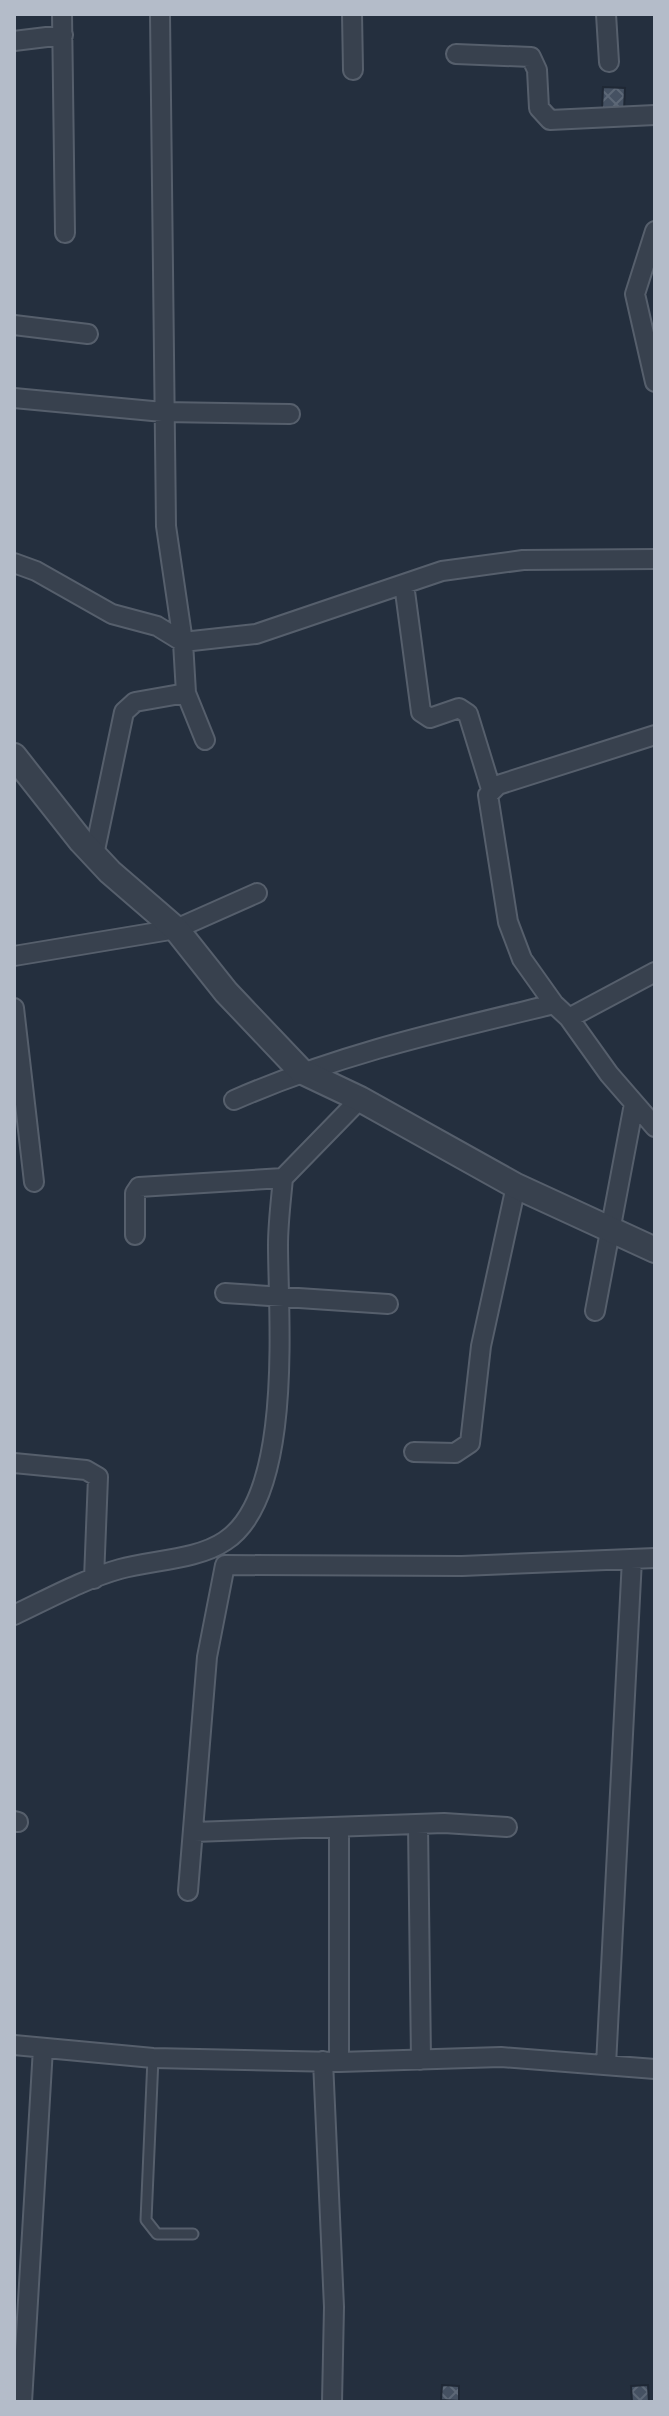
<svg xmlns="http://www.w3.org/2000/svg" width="669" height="2416" font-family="'Open Sans',sans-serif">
  <defs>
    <pattern id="building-cross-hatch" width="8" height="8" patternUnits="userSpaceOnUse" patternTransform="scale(2)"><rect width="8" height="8" fill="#455162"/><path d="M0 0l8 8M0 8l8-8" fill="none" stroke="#5d6877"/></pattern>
  </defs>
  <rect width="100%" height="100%" fill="#242f3e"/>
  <path fill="url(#building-cross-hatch)" stroke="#1f2835" stroke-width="2" d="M603 87 625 88 624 111 602 110Z
    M442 2385 459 2386V2401L441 2400Z
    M648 2385 649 2402H632L631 2386Z"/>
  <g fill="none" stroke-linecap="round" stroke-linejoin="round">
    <defs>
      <path id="service" d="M153 2058 146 2220 157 2234H193"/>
      <path id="minor" d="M62 14 65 233
        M160 14 166 526 183 642 186 693 205 740
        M352 14 353 70
        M606 14 609 62
        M14 41 63 35
        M456 54 531 57 537 70 539 108 550 120 655 115
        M655 231 635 294 655 382
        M14 325 88 334
        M14 398 163 412 290 414
        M14 563 36 571 112 614 157 626 183 642 256 634 442 571 523 560 655 559
        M404 584 421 712 430 718 459 708 468 714 491 789
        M94 855 124 712 135 702 186 693
        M14 956 176 929 257 893
        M554 1004 522 959 508 922 488 795 498 785 655 735
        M14 1008 34 1182
        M569 1018 609 1074 655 1127
        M234 1100C339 1054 443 1031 554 1004L569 1018 655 972
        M135 1235V1193L139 1187 283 1178 360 1099
        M225 1293 388 1304
        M595 1311 634 1104
        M414 1452 455 1453 470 1443 481 1346 516 1186
        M14 1463 86 1470 98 1477 94 1579
        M14 1615C48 1599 84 1579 120 1569 152 1560 197 1560 225 1541 294 1496 278 1315 278 1245 278 1223 281 1200 283 1178
        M14 1821 18 1822
        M418 1825 421 2060
        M339 1827V2062
        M194 1832 444 1823 507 1827
        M188 1891 207 1657 225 1565 462 1566 655 1558
        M14 2045 153 2058 339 2062 501 2057 655 2069
        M323 2061 334 2307 332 2402
        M606 2065 632 1559
        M22 2402 43 2048"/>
      <path id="tertiary" d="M14 756 81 841 110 872 176 929 226 992 301 1071 360 1099 516 1186 655 1250"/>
    </defs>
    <use href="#service" stroke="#565f6c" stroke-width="13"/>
    <use href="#minor" stroke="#565f6c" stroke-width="22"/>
    <use href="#tertiary" stroke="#565f6c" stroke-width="28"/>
    <use href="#service" stroke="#38414e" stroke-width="9"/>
    <use href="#minor" stroke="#38414e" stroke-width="18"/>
    <use href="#tertiary" stroke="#38414e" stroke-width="24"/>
  </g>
  <rect width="669" height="2416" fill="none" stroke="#b4bcc9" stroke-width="32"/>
</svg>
